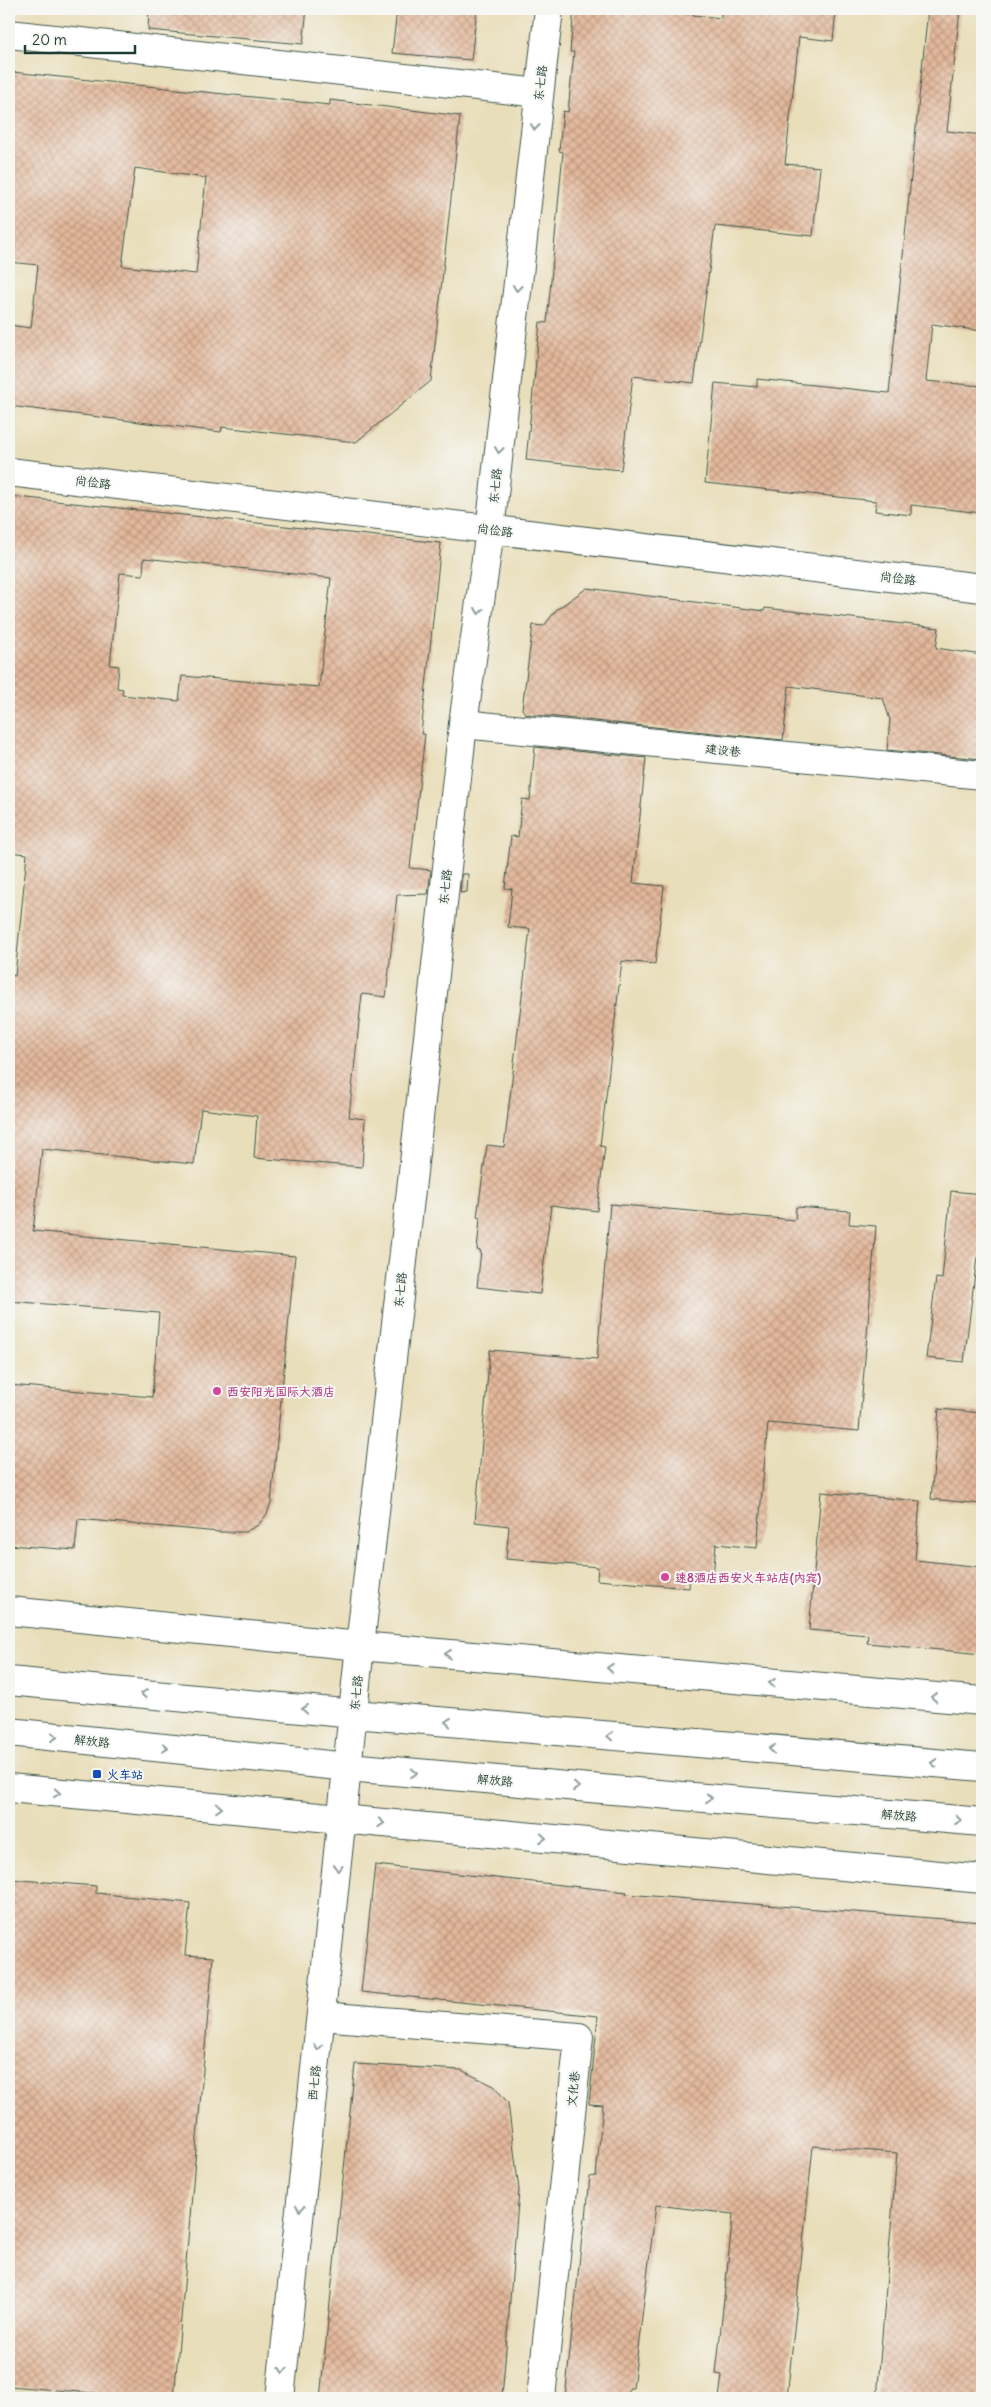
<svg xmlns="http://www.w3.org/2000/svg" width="991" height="2407" font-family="Delius,'LXGW WenKai TC',sans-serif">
  <defs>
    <pattern id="building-cross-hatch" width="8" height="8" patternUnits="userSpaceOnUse" patternTransform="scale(1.25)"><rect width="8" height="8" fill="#e4b89b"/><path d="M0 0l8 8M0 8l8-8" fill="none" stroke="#b8977f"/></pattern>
  </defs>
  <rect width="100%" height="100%" fill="#f6f6f2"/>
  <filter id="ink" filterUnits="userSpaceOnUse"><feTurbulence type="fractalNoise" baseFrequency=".02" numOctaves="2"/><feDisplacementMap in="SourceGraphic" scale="10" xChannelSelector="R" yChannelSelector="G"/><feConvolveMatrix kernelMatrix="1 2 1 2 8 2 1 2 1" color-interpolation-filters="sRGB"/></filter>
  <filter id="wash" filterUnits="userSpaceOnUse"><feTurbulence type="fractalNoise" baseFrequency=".0096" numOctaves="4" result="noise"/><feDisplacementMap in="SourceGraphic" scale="20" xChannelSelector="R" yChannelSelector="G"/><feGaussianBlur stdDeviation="1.12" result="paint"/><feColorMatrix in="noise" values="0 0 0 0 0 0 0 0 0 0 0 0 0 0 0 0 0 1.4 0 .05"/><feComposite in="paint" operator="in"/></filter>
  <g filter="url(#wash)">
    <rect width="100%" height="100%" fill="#e9deba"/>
    <g id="blocks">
      <path fill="url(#building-cross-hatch)" fill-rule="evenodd" d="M149 9H307L303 44 148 30Z
        M397 9H477L471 60 392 53Z
        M574 9H693V15L721 18V9H836L833 41 799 37 785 164 820 167 813 236 715 226 694 383 633 376 621 470 526 460 540 322 547 323 563 152 559 151 563 111 568 112 574 52H570Z
        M928 9H960L947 131 982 135V331L932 324 926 381 982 386V513L911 505V515L875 511 876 501 705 483 715 383 757 387V379L889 393Z
        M12 72 330 105V100L460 116 431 381 356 442 222 427 221 432 9 406V325L31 328 38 265 9 262V113ZM135 168 206 178 196 274 122 266Z
        M9 496 441 543 421 734H425L410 868 431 870 428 894 397 895 386 997 362 994 349 1117 365 1119 362 1167 254 1158 257 1116 201 1109 194 1164 42 1149 33 1231 295 1256 271 1503 267 1514 258 1525 245 1532H219L78 1519 75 1550 9 1545V1385L152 1397 159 1313 9 1301V975L15 976 27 854 9 852V664L14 618 9 617ZM144 558 331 578 319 687 182 676 179 701 122 695 123 689 117 688 119 666 110 665 120 573 143 575Z
        M587 588 764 611 765 608 939 628 936 648 982 655V759L887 750 890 720 883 698 789 686 783 740 526 714 522 709 533 625 544 626 556 610Z
        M535 747 646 758 633 883 664 886 655 964 622 961 600 1146 605 1147 597 1211 551 1205 540 1294 477 1287 481 1251 477 1250 480 1218 477 1217 487 1145 504 1147 530 929 508 927 512 889 505 888 511 836 518 837 522 799 530 800Z
        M462 874H468L467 892 460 893Z
        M951 1191 982 1194V1257H977L964 1362 926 1358 936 1278 942 1279Z
        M610 1204 795 1220 796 1207 850 1211 849 1224 876 1226 859 1431 768 1423 757 1548 716 1544 713 1577 690 1575 689 1588 597 1580 598 1567 506 1559 509 1526 475 1522 490 1350 597 1359Z
        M939 1409 982 1413V1504L931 1499Z
        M821 1492 920 1501 915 1560 982 1567V1654L867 1643 868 1635 809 1630Z
        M375 1865 627 1892 626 1894 982 1922V2398H877L897 2153 813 2146 787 2398H719L722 2375 716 2374 733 2214 656 2205 633 2388H629L628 2398H565L584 2218H586L590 2177 596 2176 603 2105 589 2104 598 2016 361 1992Z
        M9 1879 96 1886V1893L190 1903 185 1955 213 1957 174 2398H151L9 2386Z
        M355 2064 461 2070 494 2086 508 2103 519 2190 502 2398H320Z"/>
    </g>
  </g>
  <g filter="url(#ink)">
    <use href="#blocks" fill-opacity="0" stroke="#3d5548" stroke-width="1"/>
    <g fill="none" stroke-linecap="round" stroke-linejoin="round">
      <defs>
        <path id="street" d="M9 34 539 93
          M463 724 982 775
          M9 1611 360 1646 982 1701
          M9 1788 982 1879
          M321 2016 579 2037 541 2398"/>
        <path id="secondary" d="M9 472 982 588
          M9 1681 354 1714 982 1767
          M9 1732 348 1767 982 1822
          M280 2398 360 1646 463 724 490 530 549 9"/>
      </defs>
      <use href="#street" stroke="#3d5548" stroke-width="30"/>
      <use href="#secondary" stroke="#3d5548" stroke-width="30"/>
      <use href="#street" stroke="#fff" stroke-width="28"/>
      <use href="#secondary" stroke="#fff" stroke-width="28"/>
    </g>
    <defs><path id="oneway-chevron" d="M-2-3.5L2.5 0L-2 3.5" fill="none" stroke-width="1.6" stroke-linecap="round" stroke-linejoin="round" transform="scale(1.25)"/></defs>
    <g stroke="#8f9e9a">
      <use href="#oneway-chevron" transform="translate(535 127) rotate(96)"/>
      <use href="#oneway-chevron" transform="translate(517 288) rotate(96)"/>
      <use href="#oneway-chevron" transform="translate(499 450) rotate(96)"/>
      <use href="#oneway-chevron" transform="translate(479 611) rotate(98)"/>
      <use href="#oneway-chevron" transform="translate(448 1654) rotate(-175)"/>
      <use href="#oneway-chevron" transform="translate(610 1668) rotate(-175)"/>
      <use href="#oneway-chevron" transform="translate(772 1683) rotate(-175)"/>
      <use href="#oneway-chevron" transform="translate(144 1694) rotate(-175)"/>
      <use href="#oneway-chevron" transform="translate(934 1697) rotate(-175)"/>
      <use href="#oneway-chevron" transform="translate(305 1709) rotate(-175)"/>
      <use href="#oneway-chevron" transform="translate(448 1722) rotate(-175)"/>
      <use href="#oneway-chevron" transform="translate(610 1736) rotate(-175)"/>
      <use href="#oneway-chevron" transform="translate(54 1737) rotate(6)"/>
      <use href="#oneway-chevron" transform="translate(165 1748) rotate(6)"/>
      <use href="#oneway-chevron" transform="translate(772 1749) rotate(-175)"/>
      <use href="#oneway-chevron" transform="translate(934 1763) rotate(-175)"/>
      <use href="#oneway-chevron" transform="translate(414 1773) rotate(5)"/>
      <use href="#oneway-chevron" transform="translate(576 1787) rotate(5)"/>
      <use href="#oneway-chevron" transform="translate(57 1793) rotate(5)"/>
      <use href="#oneway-chevron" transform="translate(709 1798) rotate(5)"/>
      <use href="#oneway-chevron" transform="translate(219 1808) rotate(5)"/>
      <use href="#oneway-chevron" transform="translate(958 1820) rotate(5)"/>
      <use href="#oneway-chevron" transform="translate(381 1823) rotate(5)"/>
      <use href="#oneway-chevron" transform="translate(543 1838) rotate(5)"/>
      <use href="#oneway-chevron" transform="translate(338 1868) rotate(97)"/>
      <use href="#oneway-chevron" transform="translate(318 2047) rotate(96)"/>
      <use href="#oneway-chevron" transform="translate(300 2208) rotate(96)"/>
      <use href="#oneway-chevron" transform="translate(283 2370) rotate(96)"/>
    </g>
  </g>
  <g fill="#d1479c" stroke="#f6f6f2" stroke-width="2">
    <circle cx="217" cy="1391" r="5"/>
    <circle cx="665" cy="1577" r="5"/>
  </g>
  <rect fill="#1a4fb4" stroke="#f6f6f2" stroke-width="2" x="92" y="1769" width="10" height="10" rx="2.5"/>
  <g text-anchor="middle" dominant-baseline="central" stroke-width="4" stroke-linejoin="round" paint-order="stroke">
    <g font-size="12" fill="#1f3d34" stroke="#f6f6f2">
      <text transform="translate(540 83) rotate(-83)">东七路</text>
      <text transform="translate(93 482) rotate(7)">尚俭路</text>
      <text transform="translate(495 486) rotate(-84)">东七路</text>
      <text transform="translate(495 530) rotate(7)">尚俭路</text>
      <text transform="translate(898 578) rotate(7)">尚俭路</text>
      <text transform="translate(723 750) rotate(6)">建设巷</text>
      <text transform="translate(445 887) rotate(-84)">东七路</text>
      <text transform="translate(400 1290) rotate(-84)">东七路</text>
      <text transform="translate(356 1693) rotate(-84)">东七路</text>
      <text transform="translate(92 1741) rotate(6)">解放路</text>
      <text transform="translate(495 1780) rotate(5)">解放路</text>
      <text transform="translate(899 1815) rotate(5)">解放路</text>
      <text transform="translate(314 2083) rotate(-84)">西七路</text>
      <text transform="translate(573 2089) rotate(-84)">文化巷</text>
    </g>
    <g font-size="12" font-weight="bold" fill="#b23c85" stroke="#f6f6f2" text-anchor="start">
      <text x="227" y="1391">西安阳光国际大酒店</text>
      <text x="675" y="1577">速8酒店西安火车站店(内宾)</text>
    </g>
    <g font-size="12" font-weight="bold" fill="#164399" stroke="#f6f6f2" text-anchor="start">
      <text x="107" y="1774">火车站</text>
    </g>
  </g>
  <rect width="991" height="2407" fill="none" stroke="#f6f6f2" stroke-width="30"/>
  <path d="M25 45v8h110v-8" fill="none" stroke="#1f3d34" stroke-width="2.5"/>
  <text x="32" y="45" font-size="15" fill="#1f3d34" stroke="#f6f6f2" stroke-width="4" paint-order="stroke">20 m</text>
</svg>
